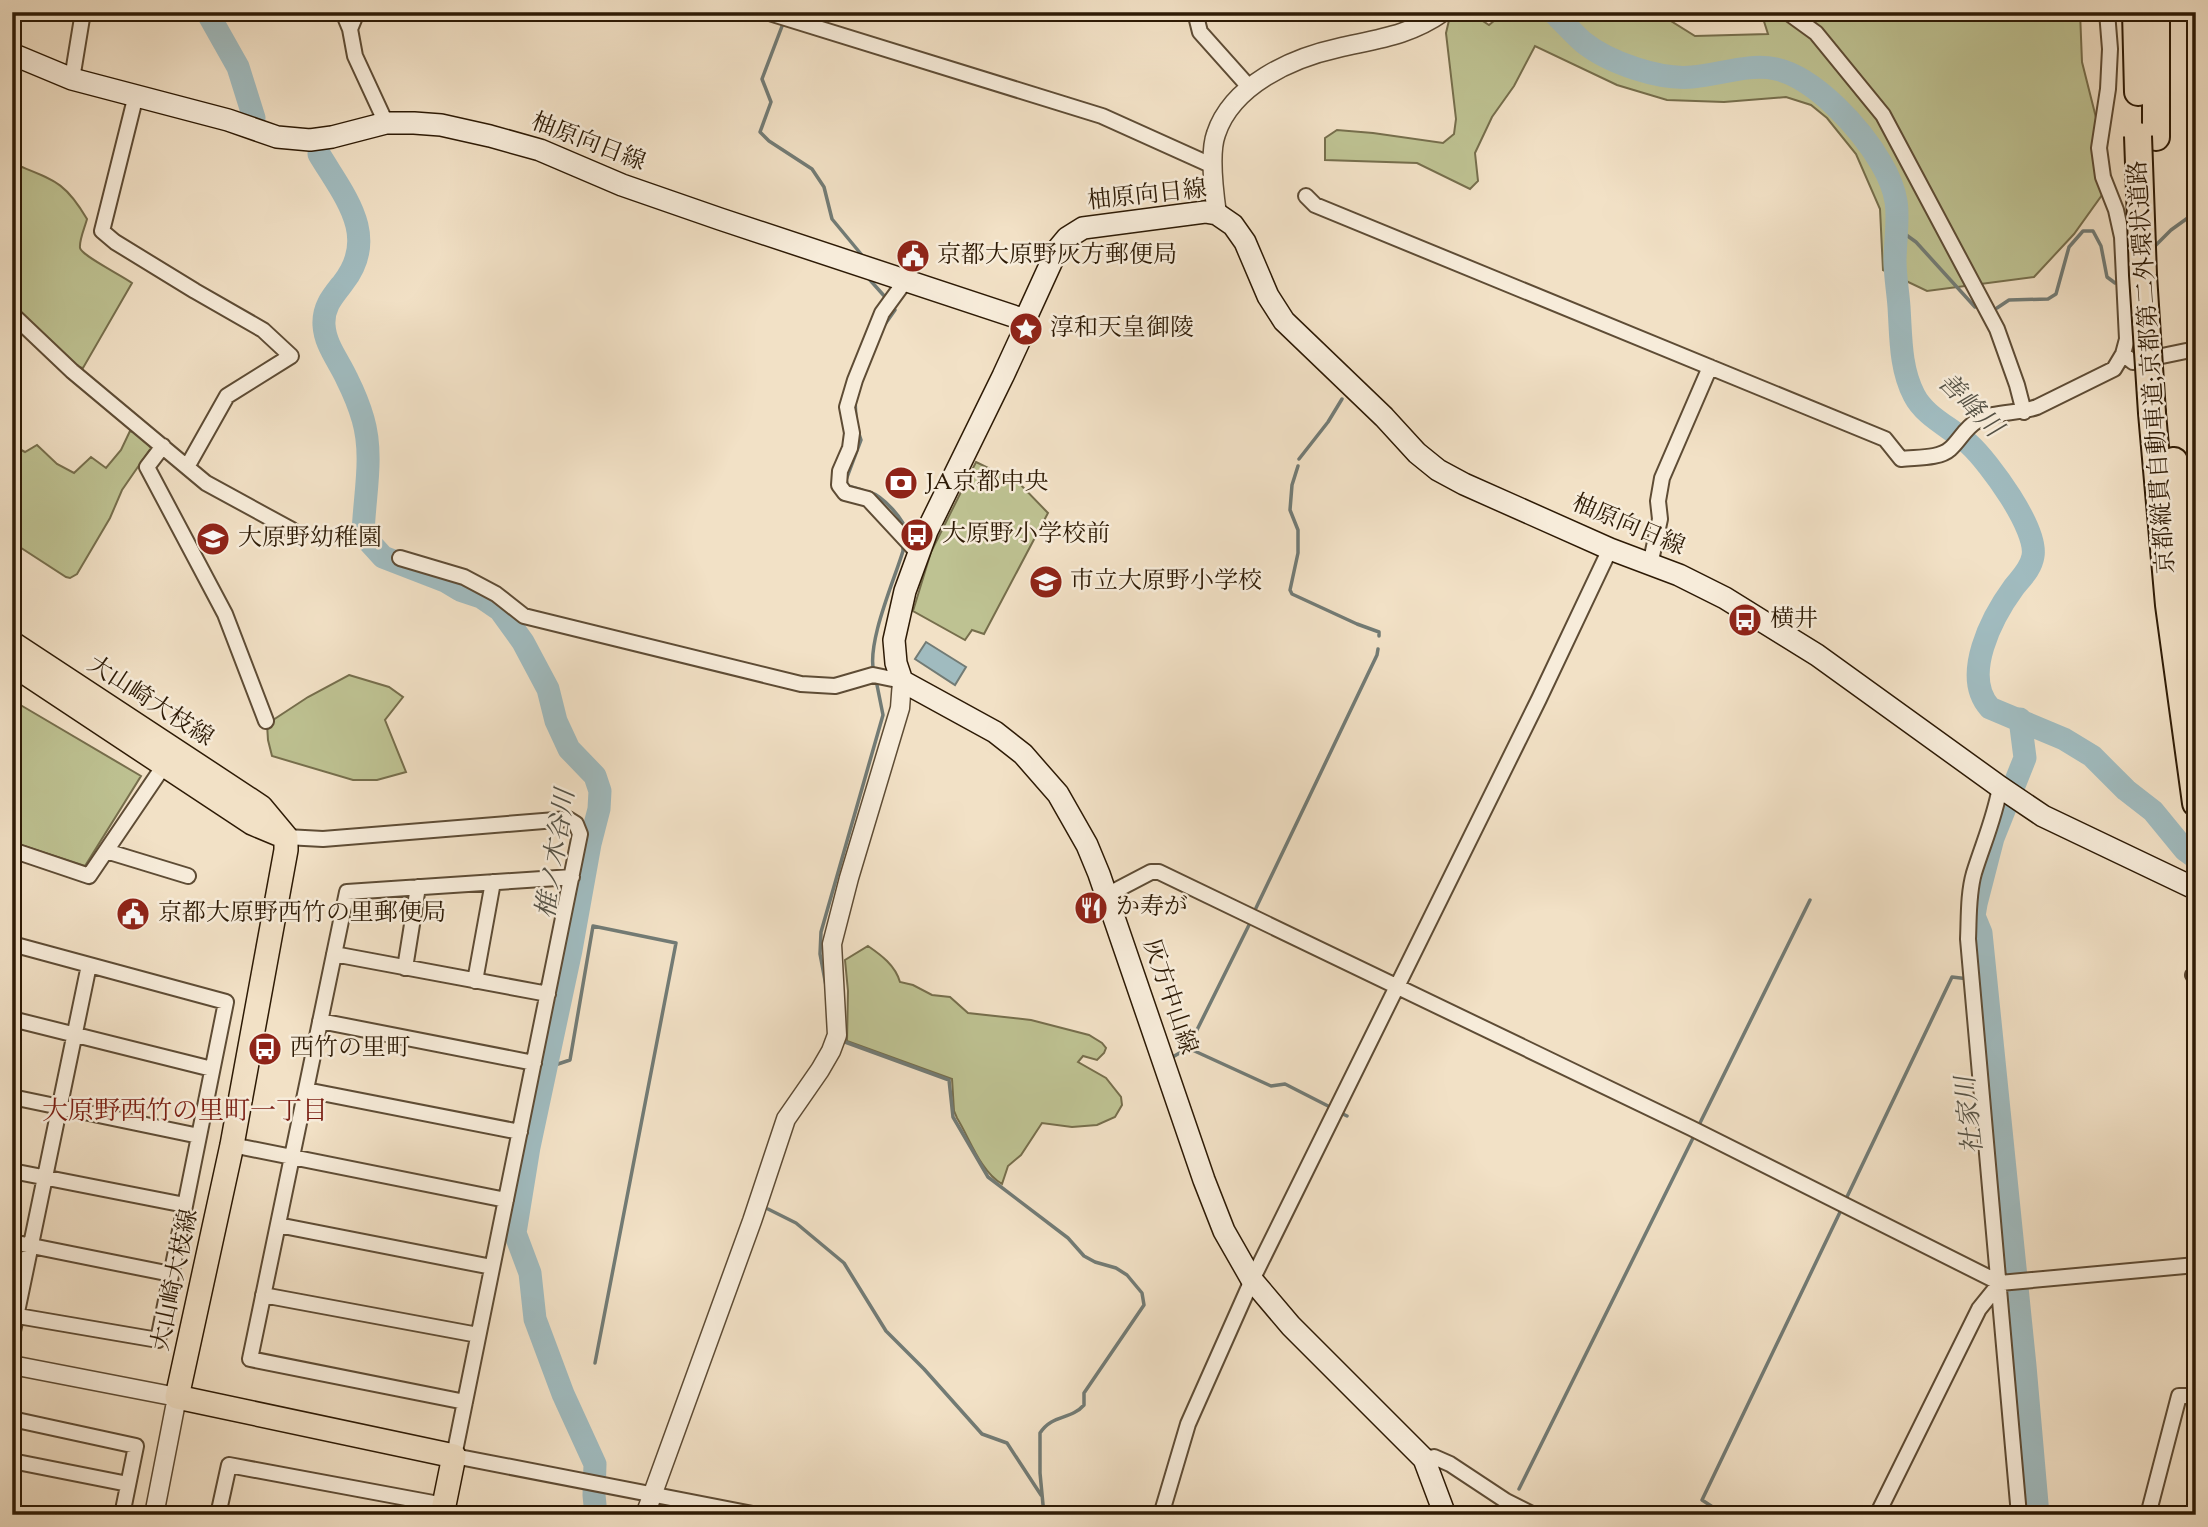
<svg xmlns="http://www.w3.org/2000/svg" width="2208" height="1527" font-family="'Sorts Mill Goudy','Noto Serif JP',serif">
  <rect width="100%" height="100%" fill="#f2e1c6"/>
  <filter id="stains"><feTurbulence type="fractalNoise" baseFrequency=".00286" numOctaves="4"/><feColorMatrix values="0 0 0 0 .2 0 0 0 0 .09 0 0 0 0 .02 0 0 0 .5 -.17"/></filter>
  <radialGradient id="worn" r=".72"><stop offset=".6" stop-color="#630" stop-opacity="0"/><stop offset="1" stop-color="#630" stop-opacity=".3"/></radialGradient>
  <path fill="#bec292" stroke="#766e4c" stroke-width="2" d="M1457 12H1469L1489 25 1500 16 1499 12H1586L1590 17H1605L1609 12H1661L1663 16 1695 36 1768 34 1761 12H2080L2082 62 2112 181 2074 234 2034 277 1927 291 1883 270 1880 209 1856 154 1827 118 1811 105 1786 97 1724 102 1667 100 1617 85 1535 46 1514 86 1492 117 1475 153 1478 181 1470 189 1417 163 1325 160V138L1337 130 1373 133 1443 143 1454 134 1456 119 1446 33 1450 16Z
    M2187 12H2196V228L2191 230Z
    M12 163C53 180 64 180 87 219 85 227 79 240 80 248 82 256 123 276 132 283L83 368 78 367 12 305Z
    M130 431C139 433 147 439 151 448L122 490 110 518 77 574 70 578 66 577 12 542V445L25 452 37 445 57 464 74 473 91 457 106 468 121 450Z
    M976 462 1019 483 1048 513 984 634 972 630 965 640 913 611 931 552Z
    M349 675 389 687 403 697 385 720 406 772 377 780H353L272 756 268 740 267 724 308 697Z
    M12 700 141 776 85 866 12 842Z
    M868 946C881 955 895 965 900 982L913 985 932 995 950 997 968 1013 1031 1020 1089 1035 1102 1043 1106 1048 1104 1053 1097 1060 1083 1056 1078 1062 1106 1078 1121 1097 1122 1105 1115 1117 1097 1125 1072 1127 1042 1123 1021 1155 1008 1166 1002 1184C980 1171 970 1139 957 1118L954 1111 952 1079 847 1041 848 991 845 960Z"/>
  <path fill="#a0bbbf" stroke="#727b75" stroke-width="2" d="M926 642 966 667 955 685 915 659Z"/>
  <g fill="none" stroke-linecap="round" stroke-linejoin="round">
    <path stroke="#727b75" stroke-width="3.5" d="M784 21 762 79 771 102 760 132 769 141 812 169 824 187 832 219 861 254
      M1898 229 1916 242 1975 307
      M2152 249 2171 230 2196 212
      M870 280 886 298
      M1997 308 2009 300 2048 299 2056 294 2069 247 2083 231H2093L2101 246 2107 277 2115 283 2119 281
      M883 327 895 310 893 308
      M855 399 856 420
      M858 431 861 440 846 480 848 486 862 490
      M1299 459 1328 422 1342 399
      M1298 466 1292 485 1290 510 1298 530V553L1290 590 1292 594 1357 624 1379 632V636
      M869 492C883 496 905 520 907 534
      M874 673C866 644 894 581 903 551V545
      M1256 908 1377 655 1378 649
      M1977 980 1985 981
      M827 991 820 954 821 932 883 715 876 680
      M843 1038 845 1042 949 1080 953 1117 988 1177 1068 1238 1084 1256 1095 1262 1116 1268 1127 1275 1142 1293 1144 1305 1084 1393V1405C1071 1420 1052 1414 1040 1433V1473L1044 1515
      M1188 1048 1271 1086 1285 1084 1332 1108
      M1171 1058 1188 1048 1249 925
      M546 1068 570 1060 593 926 676 943 595 1363
      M1339 1112 1347 1116
      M1698 1127 1810 900
      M1845 1201 1952 977 1969 979
      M768 1209 796 1223 844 1263 886 1331 924 1369 982 1434 1007 1443 1041 1495
      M1519 1489 1695 1134
      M1725 1515 1702 1500 1842 1208"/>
    <path stroke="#a0bbbf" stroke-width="23" d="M207 12 238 67 254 118
      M1553 12C1563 22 1573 33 1583 42 1609 63 1660 80 1692 77 1720 75 1748 63 1776 69 1816 78 1861 129 1881 163 1904 202 1896 219 1895 260 1895 276 1898 292 1899 307 1901 337 1900 368 1914 395 1925 417 1952 428 1969 444 1989 462 2038 529 2033 556 2031 569 2021 578 2014 587 1992 617 1961 676 1990 708L2064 739 2092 756 2126 790 2153 811 2185 850 2196 858
      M319 154C344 196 380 236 343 283 332 297 323 307 324 325 325 345 339 361 347 379 353 391 359 405 363 419 374 456 364 497 363 535L383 557 445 581 460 590 481 597 500 610 523 642 548 689 556 721 569 749 595 776 600 791 599 809 590 844 571 950 529 1147 515 1233 530 1273 535 1319 563 1394 595 1464 594 1495 596 1515
      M2020 719 2025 758 1993 838 1976 904 1974 916 1981 933 2025 1366 2038 1515"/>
    <defs>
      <path id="minor" d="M343 12 350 29 355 56 386 123
        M766 12 1102 116 1213 166
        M1195 12 1200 32 1250 88
        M1787 12 1816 33 1883 115 1997 329 2017 385 2024 412
        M350 29 357 12
        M72 79 83 12
        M136 95 102 231 115 242 195 291 263 330 291 356 227 396 187 467
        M1306 196 1315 205 1885 439 1901 459C1916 457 1939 459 1950 449 1960 440 1965 428 1977 421 1993 411 2018 414 2037 407L2114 369 2123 354 2127 339 2122 237 2116 210 2103 177 2099 148 2108 89 2110 49 2107 12
        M906 280 882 313 855 380 847 407 852 433 850 448 840 471 839 485 845 493 868 499 919 554
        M12 314 72 371 206 483 292 530
        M2123 354 2133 362 2186 351
        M163 446 147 467 225 614 266 721
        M400 558 464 577 496 594 524 616 801 684 835 686 873 675 902 681
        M1650 565 1660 519 1658 501 1662 478 1710 367
        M2000 787C1995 817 1983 844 1974 873 1968 894 1969 917 1968 939L2019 1515
        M286 837 323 839 568 819 576 824 580 834 454 1456 758 1515
        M12 850 89 876 165 764
        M106 851 188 876
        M1107 895 1151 872H1159L1691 1128 2000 1283 2196 1265
        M12 944 226 1002 158 1340 12 1315
        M334 954 548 994
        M405 968 418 887
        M2193 975 2196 974
        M475 981 493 882
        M12 1019 212 1069
        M320 1021 534 1063
        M306 1090 520 1132
        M12 1097 199 1136
        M232 1145 506 1200
        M12 1171 185 1205
        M278 1225 492 1267
        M12 1242 171 1274
        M263 1295 478 1335
        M12 1336 89 965
        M465 1402 250 1359 347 892 572 877
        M12 1419 136 1446 122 1515
        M1424 1459 1434 1457 1450 1464 1506 1501 1534 1515
        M12 1461 128 1484
        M218 1515 229 1465 444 1505
        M1161 1515 1188 1424 1252 1280 1539 699 1610 549
        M1877 1515 1979 1309 2000 1283
        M2148 1515 2179 1396H2196"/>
      <path id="tertiary" d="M1217 214C1214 193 1209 153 1216 134 1232 85 1292 58 1338 48 1377 39 1409 36 1443 12
        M12 1365 177 1397 154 1515
        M645 1515 752 1221 786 1119 820 1070 831 1051 837 1035 832 944 849 878 900 708 902 681"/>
      <path id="secondary" d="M12 54 72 79 228 120 277 137 310 140 332 137 386 123H414L441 125 490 136 540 150 622 185 720 219 1025 320
        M1445 1515 1424 1459 1291 1326 1252 1280 1224 1231 1204 1180 1099 874 1087 845 1058 794 1023 754 995 732 902 681 896 663 894 640 905 591 927 531 1003 376 1021 337 1025 320 1057 250 1067 238 1083 228 1205 212 1217 214 1233 225 1245 242 1268 296 1284 321 1384 417 1417 453 1438 470 1464 484 1610 549 1679 575 1725 598 1817 655 2000 787 2043 816 2196 889"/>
      <path id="primary" d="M12 643 261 807 286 837V850L232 1145 177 1397 454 1456 442 1515
        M12 664 252 823 283 836"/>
      <path id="motorway" d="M2136 12 2138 92
        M2156 12V137
        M2152 413 2169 605 2196 803
        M2174 461 2196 668"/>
    </defs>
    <use href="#minor" stroke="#5e4c35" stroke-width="18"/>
    <use href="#tertiary" stroke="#5e4c35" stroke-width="21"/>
    <use href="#secondary" stroke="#2d1a05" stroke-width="24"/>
    <use href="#primary" stroke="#2d1a05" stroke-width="26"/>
    <use href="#motorway" stroke="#2d1a05" stroke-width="30"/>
    <use href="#minor" stroke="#f7ecda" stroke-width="14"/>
    <use href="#tertiary" stroke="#f7ecda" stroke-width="18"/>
    <use href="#secondary" stroke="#f7ecda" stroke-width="21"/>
    <use href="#primary" stroke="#f2e1c6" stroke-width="23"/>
    <use href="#motorway" stroke="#f2e1c6" stroke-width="26"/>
    <defs>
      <path id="motorway-bridge" d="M2138 136 2143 275 2152 413"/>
    </defs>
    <use href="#motorway-bridge" stroke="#2d1a05" stroke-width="30" stroke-linecap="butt"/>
    <use href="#motorway-bridge" stroke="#f2e1c6" stroke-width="26"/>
  </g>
  <defs>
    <symbol id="civic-disc" viewBox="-11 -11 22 22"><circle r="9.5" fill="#8f2418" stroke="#f7ecda"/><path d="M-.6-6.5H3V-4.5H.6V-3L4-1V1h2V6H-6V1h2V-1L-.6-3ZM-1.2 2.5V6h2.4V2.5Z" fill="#fff"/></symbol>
    <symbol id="sight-disc" viewBox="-11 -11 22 22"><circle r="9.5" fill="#8f2418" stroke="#f7ecda"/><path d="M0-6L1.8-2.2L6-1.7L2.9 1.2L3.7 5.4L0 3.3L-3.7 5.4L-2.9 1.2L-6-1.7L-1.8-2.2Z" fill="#fff"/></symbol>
    <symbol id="bank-disc" viewBox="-11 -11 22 22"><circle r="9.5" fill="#8f2418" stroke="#f7ecda"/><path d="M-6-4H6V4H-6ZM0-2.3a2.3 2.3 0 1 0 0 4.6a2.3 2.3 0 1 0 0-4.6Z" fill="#fff"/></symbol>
    <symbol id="bus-disc" viewBox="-11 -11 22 22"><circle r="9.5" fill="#8f2418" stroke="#f7ecda"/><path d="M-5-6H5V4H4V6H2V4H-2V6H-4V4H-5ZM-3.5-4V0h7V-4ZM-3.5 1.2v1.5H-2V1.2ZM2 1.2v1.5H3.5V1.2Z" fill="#fff"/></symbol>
    <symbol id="school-disc" viewBox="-11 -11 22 22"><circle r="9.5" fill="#8f2418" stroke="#f7ecda"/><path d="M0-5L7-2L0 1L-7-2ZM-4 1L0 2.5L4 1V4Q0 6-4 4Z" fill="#fff"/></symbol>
    <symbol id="restaurant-disc" viewBox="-11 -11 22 22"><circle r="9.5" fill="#8f2418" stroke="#f7ecda"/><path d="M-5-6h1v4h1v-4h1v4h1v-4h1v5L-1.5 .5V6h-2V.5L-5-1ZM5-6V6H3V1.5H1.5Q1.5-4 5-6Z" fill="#fff"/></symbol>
  </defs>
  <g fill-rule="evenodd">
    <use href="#civic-disc" x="894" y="237" width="38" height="38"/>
    <use href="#sight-disc" x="1007" y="310" width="38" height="38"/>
    <use href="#bank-disc" x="882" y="464" width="38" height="38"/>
    <use href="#bus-disc" x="898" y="516" width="38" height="38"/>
    <use href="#school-disc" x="194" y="520" width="38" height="38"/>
    <use href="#school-disc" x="1027" y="563" width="38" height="38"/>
    <use href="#bus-disc" x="1726" y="601" width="38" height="38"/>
    <use href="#restaurant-disc" x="1072" y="889" width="38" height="38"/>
    <use href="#civic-disc" x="114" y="895" width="38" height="38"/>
    <use href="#bus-disc" x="246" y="1030" width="38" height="38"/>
  </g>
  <g text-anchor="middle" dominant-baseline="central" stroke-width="5" stroke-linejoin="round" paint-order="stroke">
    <g font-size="24" fill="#2d1a05" stroke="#f7ecda">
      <text transform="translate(588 143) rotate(21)">柚原向日線</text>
      <text transform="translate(1147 196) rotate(-6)">柚原向日線</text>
      <text transform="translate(2153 367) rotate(-94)">京都縦貫自動車道;京都第二外環状道路</text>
      <text transform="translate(1628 526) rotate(23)">柚原向日線</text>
      <text transform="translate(150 702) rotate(33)">大山崎大枝線</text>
      <text transform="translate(1169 997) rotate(71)">灰方中山線</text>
      <text transform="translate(176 1280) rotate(-78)">大山崎大枝線</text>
    </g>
    <g font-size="24" fill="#2d1a05" stroke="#f7ecda" text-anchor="start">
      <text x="937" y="256">京都大原野灰方郵便局</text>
      <text x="1050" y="329">淳和天皇御陵</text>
      <text x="926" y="483">JA京都中央</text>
      <text x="942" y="535">大原野小学校前</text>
      <text x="238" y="539">大原野幼稚園</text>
      <text x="1070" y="582">市立大原野小学校</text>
      <text x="1770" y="620">横井</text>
      <text x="1116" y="908">か寿が</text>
      <text x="158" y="914">京都大原野西竹の里郵便局</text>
      <text x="290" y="1049">西竹の里町</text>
    </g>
    <g font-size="26" font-style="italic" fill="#555246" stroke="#f7ecda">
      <text transform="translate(1969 406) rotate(45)">善峰川</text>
      <text transform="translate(557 854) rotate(-81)">椎ノ木谷川</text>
      <text transform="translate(1971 1115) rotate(-96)">社家川</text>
    </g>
    <g font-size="26" fill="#7a1f14" stroke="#f7ecda">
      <text x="185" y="1112">大原野西竹の里町一丁目</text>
    </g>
  </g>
  <rect width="2208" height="1527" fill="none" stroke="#f2e1c6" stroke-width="42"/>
  <rect x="14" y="14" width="2180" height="1499" fill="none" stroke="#2d1a05" stroke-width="3.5"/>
  <rect x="21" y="21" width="2166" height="1485" fill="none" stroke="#2d1a05" stroke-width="2"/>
  <rect width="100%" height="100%" filter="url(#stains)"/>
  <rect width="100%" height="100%" fill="url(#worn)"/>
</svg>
